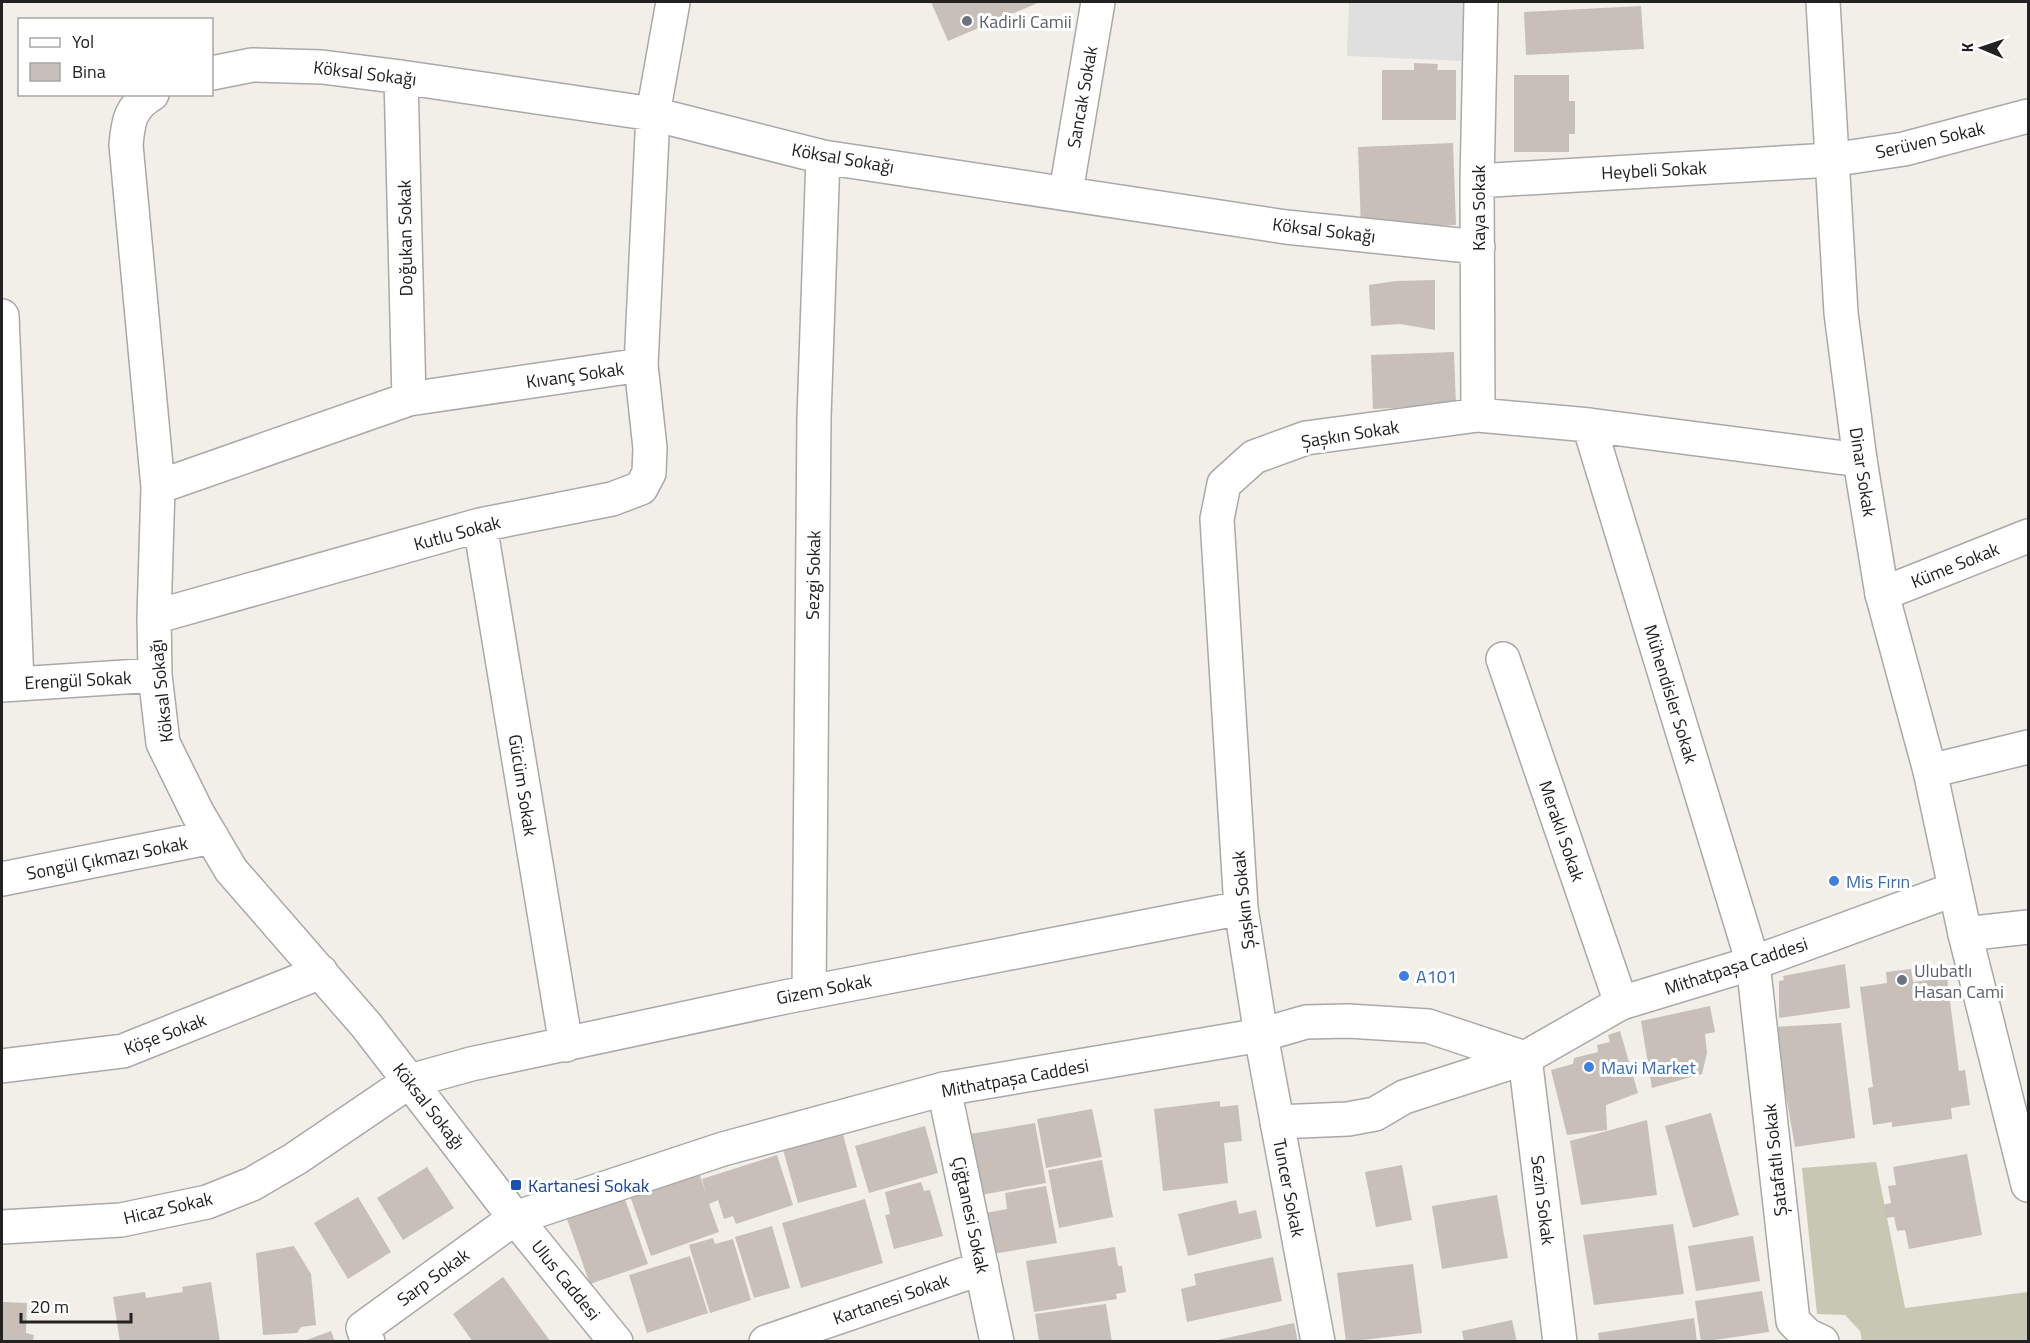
<svg xmlns="http://www.w3.org/2000/svg" width="2030" height="1343" font-family="'Titillium Web',sans-serif">
  <rect width="100%" height="100%" fill="#f2efe9"/>
  <path fill="#e0dfdf" d="M1349 2H1464L1463 61 1347 56Z"/>
  <path fill="#c7c7b4" d="M1876 1162 1905 1308 2028 1292V1341H1862L1860 1331 1845 1315 1817 1314 1802 1168Z"/>
  <path fill="#c7bfb8" d="M931 2H1040L948 41Z
    M1641 6 1644 49 1526 55 1524 12Z
    M1414 63 1438 64 1437 70H1456V120H1382V70H1414Z
    M1514 75H1569V101H1575V134H1569V152H1514Z
    M1453 143 1456 225 1361 228 1358 147Z
    M1435 280V330L1400 324 1371 326 1369 285 1396 281Z
    M1454 352 1456 405 1373 409 1371 355Z
    M1845 964 1850 1008 1779 1018V981L1784 980 1783 976Z
    M1911 969 1913 982 1947 978 1959 1071 1965 1070 1970 1105 1951 1108 1952 1119 1892 1127V1122L1873 1125 1868 1088 1873 1087 1860 987 1887 983 1886 972Z
    M1710 1006 1715 1032 1705 1034 1707 1053 1702 1074 1652 1088 1641 1021Z
    M1841 1023 1855 1138 1795 1147 1774 1027Z
    M1620 1031 1638 1093 1606 1105 1607 1130 1567 1135 1551 1070 1573 1064 1574 1058 1598 1052 1597 1045 1610 1042 1608 1035Z
    M1220 1101V1107L1238 1105 1242 1141 1224 1143 1228 1183 1163 1191 1154 1109Z
    M1092 1109 1102 1157 1046 1168 1037 1119Z
    M1711 1113 1739 1215 1693 1228 1665 1126Z
    M1647 1120 1657 1195 1581 1205 1570 1141Z
    M840 1123 857 1187 798 1203 780 1139Z
    M1035 1123 1046 1183 981 1195 970 1134Z
    M925 1126 938 1173 869 1193 855 1146Z
    M1967 1154 1982 1235 1909 1249 1905 1230 1897 1231 1894 1217 1886 1218 1883 1205 1891 1203 1888 1186 1896 1185 1893 1167Z
    M777 1155 793 1205 736 1224 733 1216 724 1219 718 1200 709 1204 719 1232 651 1256 629 1193 698 1169 706 1194 702 1179Z
    M1102 1160 1113 1217 1059 1228 1048 1170Z
    M1402 1165 1412 1220 1376 1227 1365 1172Z
    M427 1167 454 1208 403 1240 377 1198Z
    M921 1182 924 1191 930 1190 943 1236 894 1249 885 1215 890 1214 885 1192Z
    M1046 1186 1057 1243 987 1255 980 1214 1007 1209 1005 1193Z
    M1497 1195 1508 1258 1442 1269 1432 1206Z
    M358 1197 391 1252 348 1279 314 1223Z
    M625 1199 648 1264 590 1284 567 1219Z
    M865 1199 883 1263 801 1288 782 1223Z
    M1236 1200 1239 1214 1256 1210 1262 1238 1188 1256 1178 1214Z
    M1673 1224 1684 1294 1594 1305 1583 1235Z
    M772 1226 790 1288 754 1298 735 1237Z
    M1753 1236 1760 1281 1696 1291 1688 1246Z
    M713 1238 715 1244 733 1239 751 1300 710 1313 689 1245Z
    M294 1246 311 1274 316 1325 301 1327 297 1333 263 1335 256 1253Z
    M1115 1247 1118 1266H1122L1126 1292 1116 1294 1117 1299 1034 1312 1026 1261Z
    M690 1256 708 1313 647 1333 629 1275Z
    M1273 1257 1282 1301 1187 1322 1181 1289 1196 1285 1194 1274Z
    M1413 1264 1422 1333 1346 1342 1337 1273Z
    M503 1277 551 1342H473L453 1314Z
    M211 1282 220 1342H120L113 1297 145 1292 146 1298 183 1292 182 1287Z
    M1762 1291 1769 1332 1701 1342 1695 1301Z
    M2 1302 27 1303 26 1333 34 1335 33 1342H2Z
    M1106 1304 1112 1342H1039L1035 1314Z
    M1694 1318 1697 1342H1599L1598 1333Z
    M1512 1320 1517 1342H1464L1462 1331Z
    M1294 1323 1298 1342H1214L1213 1341Z
    M331 1331 335 1342H304V1341Z"/>
  <g fill="none" stroke-linecap="round" stroke-linejoin="round">
    <defs>
      <path id="minor" d="M212 73 252 65 322 67 401 77 653 114 823 157 1286 227 1478 247
        M401 77 409 399
        M152 94C130 107 128 122 126 145L158 487 154 617 155 675 163 743 198 814 231 870 366 1025 515 1218 363 1328 368 1342
        M1477 181 1831 160 1904 149 2028 116
        M1066 192 1098 2
        M2 316 17 683
        M1478 415 1477 181 1481 2
        M1589 425 1753 963 1793 1321 1807 1335 1822 1342
        M158 487 409 399 641 365
        M480 525 566 1045
        M1882 594 2028 536
        M154 617 480 525 612 499 641 488 649 473 650 448 641 365 653 114 673 2
        M1503 659 1621 1003
        M2 685 155 675
        M1930 771 2028 747
        M2 879 212 837
        M1965 934 2028 1185
        M809 992 814 418 823 157
        M1525 1058 1560 1342
        M2 1066 123 1051 321 972
        M944 1089 997 1342
        M2 1227 121 1220 207 1202 252 1184 295 1159 410 1081 471 1064 785 997 1241 908
        M766 1342 982 1268
        M1318 1342 1261 1035 1241 908 1217 519 1224 484 1254 457 1306 438 1478 415 1589 425 1860 460"/>
      <path id="tertiary" d="M1823 2 1841 313 1860 460 1882 594 1930 771 1965 934 2028 927
        M1277 1122 1348 1119 1375 1114 1404 1097 1525 1058 1621 1003 1753 963 1955 889
        M616 1342 515 1218 723 1149 944 1089 1261 1035 1306 1022 1348 1021 1428 1026 1525 1058"/>
    </defs>
    <use href="#minor" stroke="#a9a9a9" stroke-width="36"/>
    <use href="#tertiary" stroke="#a9a9a9" stroke-width="36"/>
    <use href="#minor" stroke="#fff" stroke-width="33"/>
    <use href="#tertiary" stroke="#fff" stroke-width="33"/>
  </g>
  <g fill="#6b7280" stroke="#fff" stroke-width="2">
    <circle cx="967" cy="21" r="6"/>
    <circle cx="1902" cy="980" r="6"/>
  </g>
  <g fill="#3f7fe0" stroke="#fff" stroke-width="2">
    <circle cx="1834" cy="881" r="6"/>
    <circle cx="1404" cy="976" r="6"/>
    <circle cx="1589" cy="1067" r="6"/>
  </g>
  <rect fill="#1a4fb4" stroke="#fff" stroke-width="2" x="510" y="1179" width="12" height="12" rx="3"/>
  <g text-anchor="middle" dominant-baseline="central" stroke-width="6" stroke-linejoin="round" paint-order="stroke">
    <g font-size="18" fill="#5b616d" stroke="#fff" text-anchor="start">
      <text x="979" y="21">Kadirli Camii</text>
      <text x="1914" y="970">Ulubatlı<tspan x="1914" dy="21">Hasan Cami</tspan></text>
    </g>
    <g font-size="18" fill="#222" stroke="#fff">
      <text transform="translate(365 73) rotate(7)">Köksal Sokağı</text>
      <text transform="translate(1082 97) rotate(-80)">Sancak Sokak</text>
      <text transform="translate(1930 140) rotate(-13)">Serüven Sokak</text>
      <text transform="translate(843 158) rotate(10)">Köksal Sokağı</text>
      <text transform="translate(1654 170) rotate(-3)">Heybeli Sokak</text>
      <text transform="translate(1478 208) rotate(-90)">Kaya Sokak</text>
      <text transform="translate(1324 230) rotate(7)">Köksal Sokağı</text>
      <text transform="translate(405 238) rotate(-91)">Doğukan Sokak</text>
      <text transform="translate(575 375) rotate(-8)">Kıvanç Sokak</text>
      <text transform="translate(1350 434) rotate(-9)">Şaşkın Sokak</text>
      <text transform="translate(1863 472) rotate(81)">Dinar Sokak</text>
      <text transform="translate(457 533) rotate(-15)">Kutlu Sokak</text>
      <text transform="translate(1955 565) rotate(-22)">Küme Sokak</text>
      <text transform="translate(813 575) rotate(-89)">Sezgi Sokak</text>
      <text transform="translate(78 680) rotate(-3)">Erengül Sokak</text>
      <text transform="translate(161 691) rotate(-96)">Köksal Sokağı</text>
      <text transform="translate(1671 694) rotate(73)">Mühendisler Sokak</text>
      <text transform="translate(523 785) rotate(81)">Gücüm Sokak</text>
      <text transform="translate(1562 831) rotate(71)">Meraklı Sokak</text>
      <text transform="translate(107 858) rotate(-11)">Songül Çıkmazı Sokak</text>
      <text transform="translate(1243 900) rotate(-96)">Şaşkın Sokak</text>
      <text transform="translate(1736 966) rotate(-18)">Mithatpaşa Caddesi</text>
      <text transform="translate(824 989) rotate(-11)">Gizem Sokak</text>
      <text transform="translate(165 1034) rotate(-21)">Köşe Sokak</text>
      <text transform="translate(1015 1078) rotate(-10)">Mithatpaşa Caddesi</text>
      <text transform="translate(429 1106) rotate(52)">Köksal Sokağı</text>
      <text transform="translate(1775 1160) rotate(-96)">Şatafatlı Sokak</text>
      <text transform="translate(1289 1188) rotate(79)">Tuncer Sokak</text>
      <text transform="translate(1543 1200) rotate(83)">Sezin Sokak</text>
      <text transform="translate(168 1208) rotate(-13)">Hicaz Sokak</text>
      <text transform="translate(971 1215) rotate(78)">Çiğtanesi Sokak</text>
      <text transform="translate(433 1277) rotate(-36)">Sarp Sokak</text>
      <text transform="translate(566 1280) rotate(51)">Ulus Caddesi</text>
      <text transform="translate(891 1299) rotate(-19)">Kartanesi Sokak</text>
    </g>
    <g font-size="18" fill="#366cbe" stroke="#fff" text-anchor="start">
      <text x="1846" y="881">Mis Fırın</text>
      <text x="1416" y="976">A101</text>
      <text x="1601" y="1067">Mavi Market</text>
    </g>
    <g font-size="18" fill="#164399" stroke="#fff" text-anchor="start">
      <text x="528" y="1185">Kartanesi̇ Sokak</text>
    </g>
  </g>
  <rect width="2030" height="1343" fill="none" stroke="#222222" stroke-width="6"/>
  <rect x="18" y="18" width="195" height="78" fill="#ffffff" stroke="#a7a7a7" stroke-width="1.5"/>
  <rect x="30" y="38" width="30" height="9" fill="#ffffff" stroke="#a7a7a7" stroke-width="1.5"/>
  <text x="72" y="48" font-size="18" fill="#222222">Yol</text>
  <rect x="30" y="63" width="30" height="18" fill="#c7bfb8" stroke="#a7a7a7" stroke-width="1.5"/>
  <text x="72" y="78" font-size="18" fill="#222222">Bina</text>
  <g transform="translate(1982 48) rotate(272)" stroke="#ffffff" stroke-width="4.5" paint-order="stroke">
  <path d="M0-4.5L10 22L0 15L-10 22Z" fill="#222222"/>
  <text y="-9" font-size="16" font-weight="bold" text-anchor="middle" fill="#222222">K</text>
  </g>
  <path d="M21 1313v9h110v-9" fill="none" stroke="#222222" stroke-width="3"/>
  <text x="30" y="1313" font-size="18" fill="#222222" stroke="#ffffff" stroke-width="4.5" paint-order="stroke">20 m</text>
</svg>
